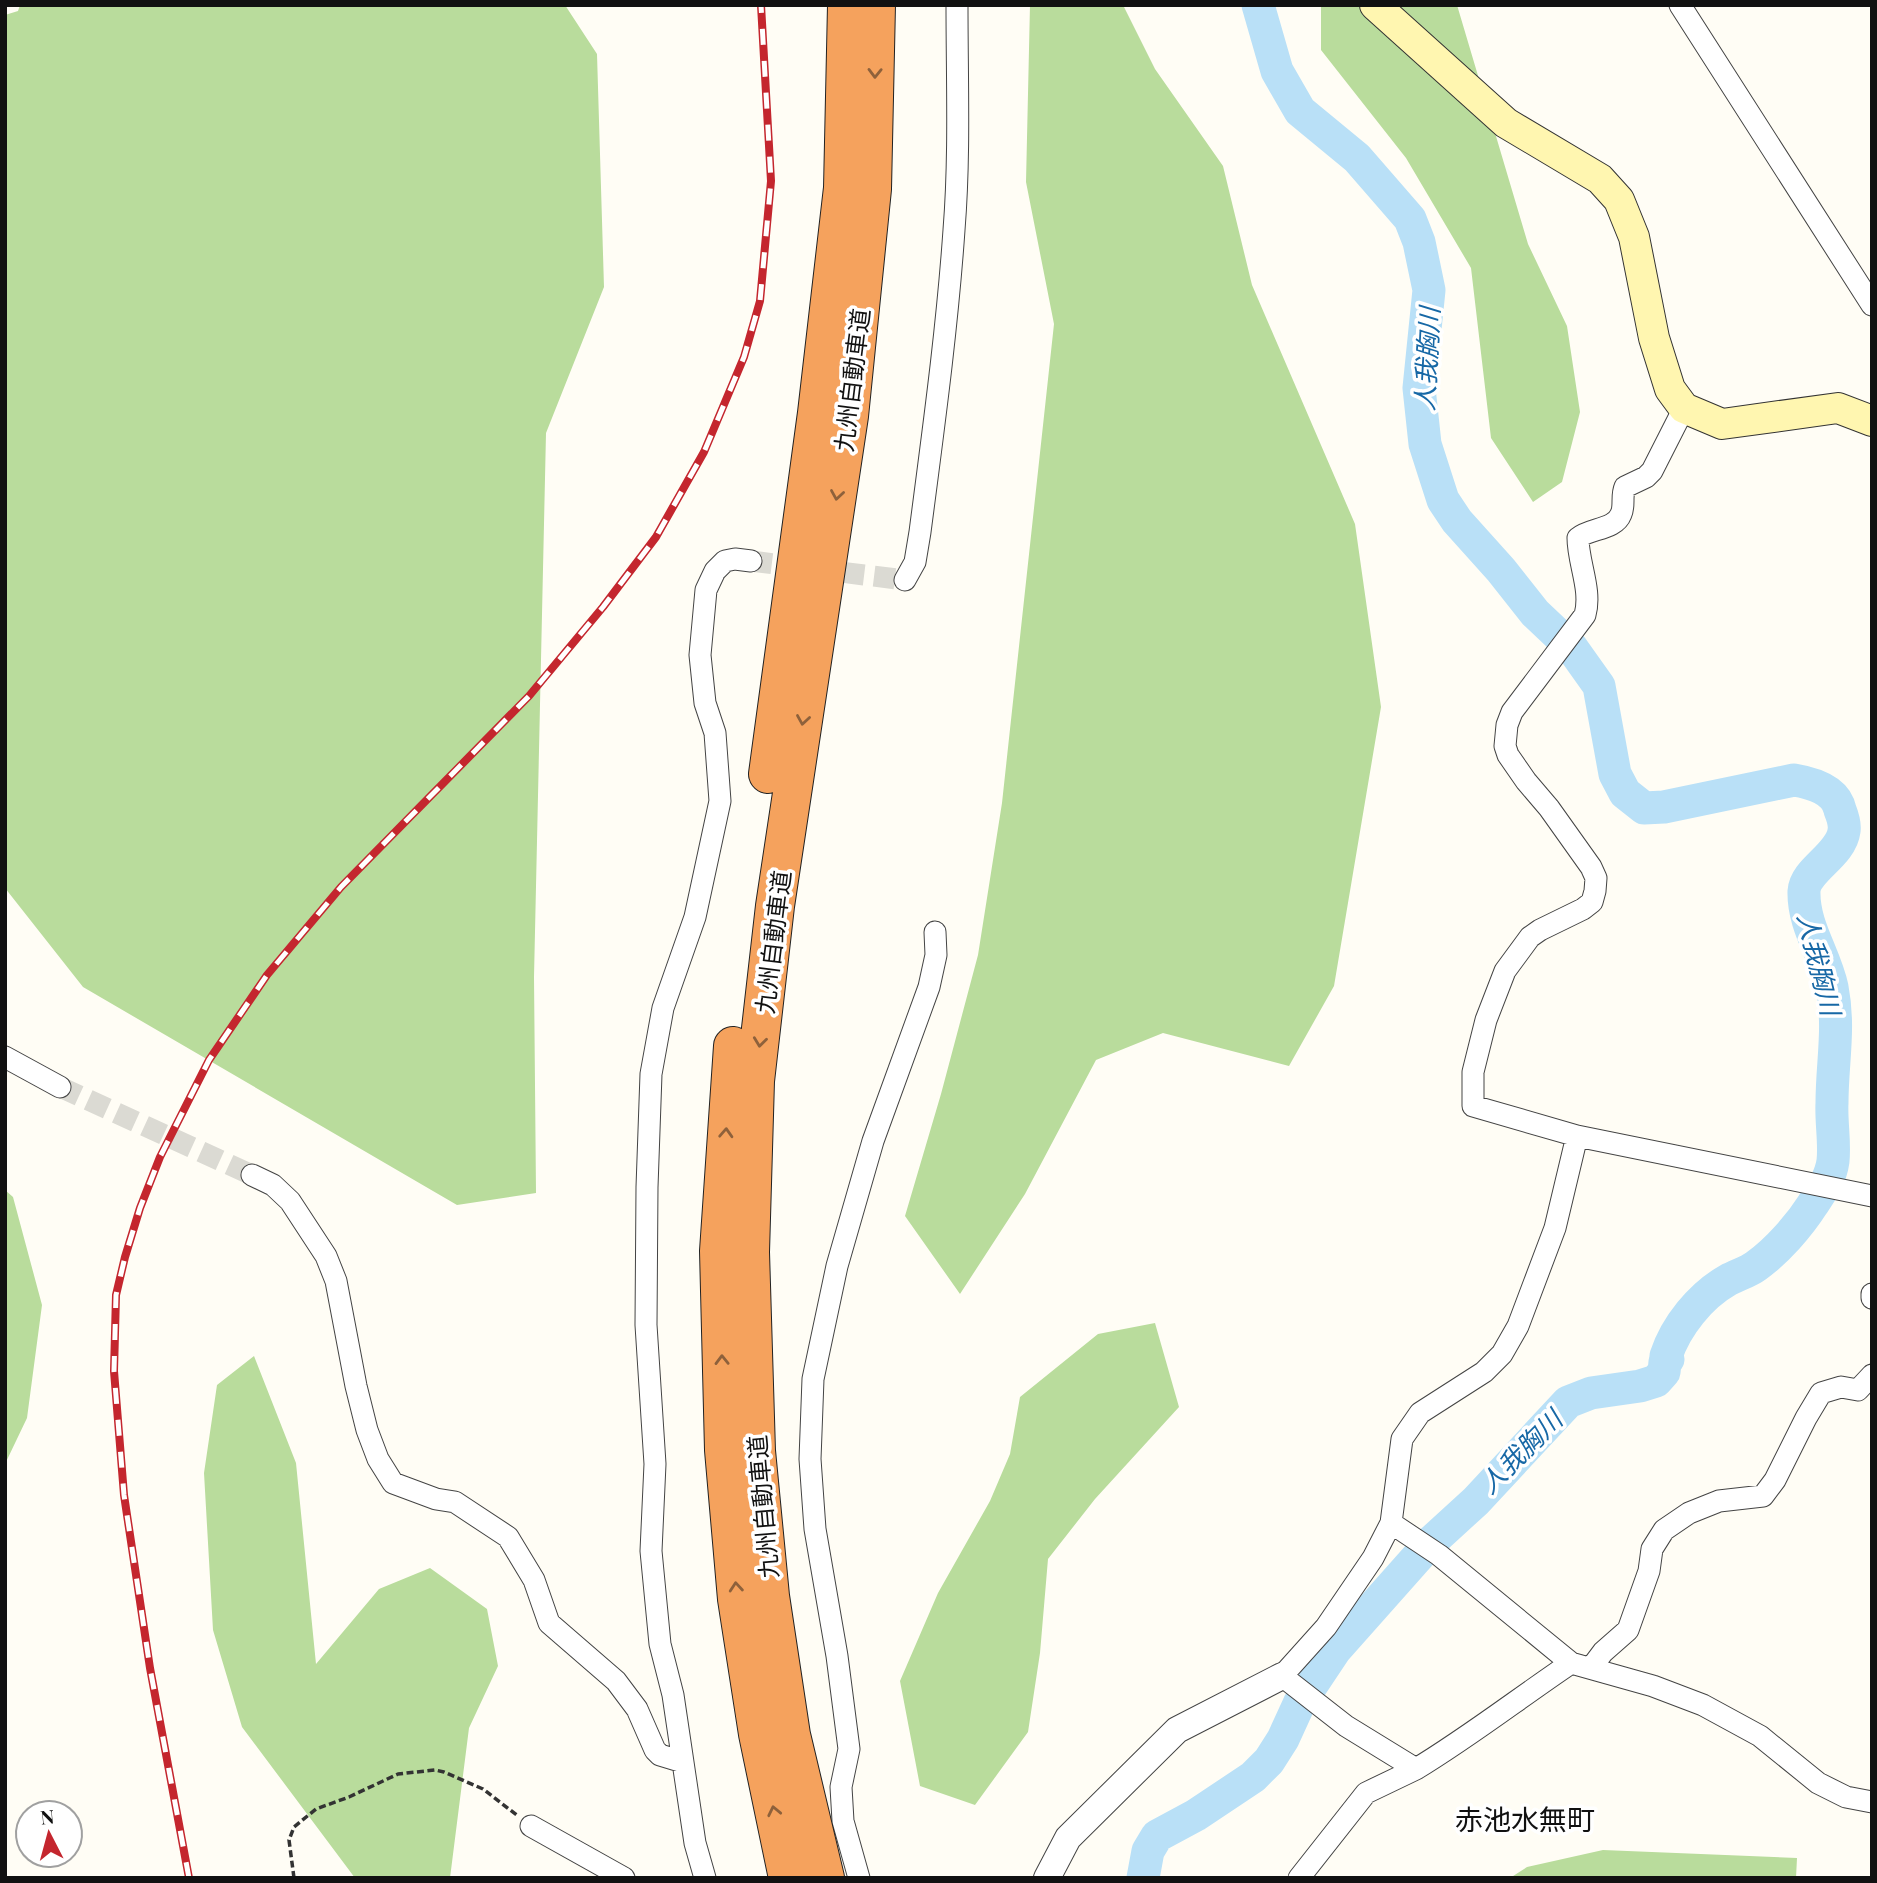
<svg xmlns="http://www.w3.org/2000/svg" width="1877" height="1883" font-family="'Playfair Display','Noto Sans JP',serif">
  <rect width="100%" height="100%" fill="#fffdf5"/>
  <path fill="#b9dc9c" d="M20 5H565L597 54 604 287 546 433 534 977 536 1193 457 1205 83 987 5 888V15L18 11Z
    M1030 5H1123L1155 69 1223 166 1252 285 1355 524 1381 707 1334 986 1289 1066 1163 1033 1096 1060 1025 1194 960 1294 905 1216 941 1094 978 955 1002 803 1054 324 1026 182Z
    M1321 5H1457L1528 244 1567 326 1580 412 1562 482 1533 502 1491 438 1471 268 1406 158 1321 50Z
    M5 1190 13 1197 42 1305 27 1418 5 1464Z
    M1155 1323 1179 1407 1095 1499 1048 1559 1040 1653 1028 1732 975 1805 920 1786 900 1681 938 1593 990 1501 1010 1454 1020 1397 1098 1334Z
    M254 1356 296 1463 316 1664 379 1589 430 1568 487 1609 498 1666 469 1728 450 1878H355L242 1727 213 1630 204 1473 217 1385Z
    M1603 1850 1797 1858 1796 1878H1510L1527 1867Z"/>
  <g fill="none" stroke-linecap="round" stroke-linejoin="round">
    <path stroke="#b9e0f7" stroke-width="33" d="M1143 1878 1148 1851 1157 1836 1196 1815 1253 1777 1269 1761 1283 1739 1299 1704 1335 1650 1430 1543 1476 1501 1568 1402 1591 1393 1640 1386 1656 1381 1664 1372 1665 1362 1668 1359 1666 1356C1676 1326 1700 1296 1728 1280 1737 1275 1748 1272 1756 1266 1777 1251 1799 1226 1813 1204 1822 1191 1831 1177 1833 1161 1835 1142 1831 1122 1832 1103 1832 1062 1840 1029 1832 987 1825 954 1803 926 1804 891 1805 870 1841 855 1844 831 1845 825 1842 815 1840 810 1836 790 1812 783 1794 780L1664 807 1644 808 1625 793 1615 774 1599 686 1572 648 1535 613 1501 570 1457 521 1443 500 1425 444 1419 388 1429 290 1419 242 1410 219 1357 158 1300 111 1277 71 1258 5"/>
    <path stroke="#dbdad3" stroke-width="21" stroke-dasharray="21 10" stroke-linecap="butt" d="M751 561 905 580
      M60 1087 252 1175"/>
    <defs>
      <path id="minor" d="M1680 5 1872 305
        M905 580 915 562 920 532C933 432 947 331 954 230 960 155 957 80 957 5
        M5 1057 60 1087
        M1577 1136 1473 1106V1072L1486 1020 1505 971 1530 937 1540 930 1583 909 1592 902 1595 891 1596 878 1591 867 1549 808 1526 781 1508 755 1505 746 1507 725 1512 712 1585 615C1592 590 1578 563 1578 538 1590 528 1615 530 1621 514 1625 506 1621 496 1625 487L1646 477 1652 471 1684 408
        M252 1175 273 1185 290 1201 326 1256 336 1281 356 1386 367 1430 378 1459 393 1483 436 1499 455 1502 508 1537 534 1580 549 1623 616 1681 637 1709 655 1750 660 1755 683 1762
        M1872 1294V1298
        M1391 1523 1439 1555 1571 1663 1653 1686 1703 1705 1760 1736 1818 1783 1846 1797 1872 1802
        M1571 1663C1519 1698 1469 1737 1416 1769L1346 1726 1282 1676 1326 1627 1373 1558 1391 1523 1402 1439 1420 1413 1484 1372 1502 1354 1518 1326 1555 1228 1577 1136 1872 1196
        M1591 1668 1603 1652 1628 1630 1649 1571 1652 1549 1664 1530 1689 1513 1719 1501 1763 1496 1775 1480 1806 1418 1821 1393 1841 1387 1858 1390 1872 1375
        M531 1826 624 1878
        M705 1878 695 1843 673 1695 660 1644 651 1551 655 1464 646 1325 647 1187 651 1074 663 1008 695 917 720 801 715 733 705 703 700 655 706 590 715 571 725 561 735 559 751 561
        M859 1878 843 1821 841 1787 849 1749 837 1656 815 1529 810 1459 813 1379 837 1266 873 1141 929 987 936 955 935 932
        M1299 1878 1366 1793 1416 1769"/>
      <path id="tertiary" d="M1047 1878 1068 1838 1177 1730 1282 1676"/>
      <path id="secondary" d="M1375 5 1506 123 1600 179 1619 200 1634 237 1654 338 1670 389 1684 408 1722 424 1838 408 1872 421"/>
      <path id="motorway" d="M768 774 817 413 843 188 847 5
        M733 1046 719 1251 724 1450 737 1599 758 1734 788 1878
        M825 1878 791 1735 770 1596 756 1451 750 1252 755 1081 775 906 849 416 872 189 876 5"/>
    </defs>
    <use href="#minor" stroke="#444" stroke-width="23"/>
    <use href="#tertiary" stroke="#444" stroke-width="28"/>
    <use href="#secondary" stroke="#333" stroke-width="32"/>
    <use href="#motorway" stroke="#222" stroke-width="40"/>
    <path stroke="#333" stroke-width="3.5" stroke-dasharray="7 3.5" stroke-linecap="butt" d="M294 1878 289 1840 294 1827 316 1809 349 1797 398 1774 435 1770 444 1772 483 1789 518 1816"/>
    <use href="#minor" stroke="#fff" stroke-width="21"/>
    <use href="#tertiary" stroke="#fff" stroke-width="26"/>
    <use href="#secondary" stroke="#fff6b0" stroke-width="30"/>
    <use href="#motorway" stroke="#f5a25d" stroke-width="38"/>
    <defs>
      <path id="rail" d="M189 1878 150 1668 124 1495 114 1371 116 1295 125 1257 140 1208 160 1157 209 1060 267 975 341 887 529 696 603 607 656 537 704 452 744 357 760 301 771 181 761 5"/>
    </defs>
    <use href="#rail" stroke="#c4262e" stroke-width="8"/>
    <use href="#rail" stroke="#fff" stroke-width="5" stroke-dasharray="16" stroke-linecap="butt"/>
  </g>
  <defs><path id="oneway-chevron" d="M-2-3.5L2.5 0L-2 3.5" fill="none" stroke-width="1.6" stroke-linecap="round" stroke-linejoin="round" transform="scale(1.75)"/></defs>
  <g stroke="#8e613b">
    <use href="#oneway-chevron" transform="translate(875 73) rotate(91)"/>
    <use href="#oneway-chevron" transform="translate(837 495) rotate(99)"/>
    <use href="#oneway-chevron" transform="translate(803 720) rotate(99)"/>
    <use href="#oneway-chevron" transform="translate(760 1042) rotate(97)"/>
    <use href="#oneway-chevron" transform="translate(726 1133) rotate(-87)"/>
    <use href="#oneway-chevron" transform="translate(722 1360) rotate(-91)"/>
    <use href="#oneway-chevron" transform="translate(736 1587) rotate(-95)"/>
    <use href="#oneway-chevron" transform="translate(774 1811) rotate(-102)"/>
  </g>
  <g text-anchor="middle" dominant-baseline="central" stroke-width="7" stroke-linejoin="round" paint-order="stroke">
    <g font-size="24" fill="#111" stroke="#fff">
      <text transform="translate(851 380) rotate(-83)">九州自動車道</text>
      <text transform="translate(772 942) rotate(-83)">九州自動車道</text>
      <text transform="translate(762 1507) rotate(-95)">九州自動車道</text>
    </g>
    <g font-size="26" font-style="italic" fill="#1768a6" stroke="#fff">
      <text transform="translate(1426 359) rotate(-87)">人我胸川</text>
      <text transform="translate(1820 964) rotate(76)">人我胸川</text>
      <text transform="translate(1520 1451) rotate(-45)">人我胸川</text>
    </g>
    <g font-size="28" fill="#111" stroke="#fff">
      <text x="1525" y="1818">赤池水無町</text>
    </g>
  </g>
  <rect width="1877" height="1883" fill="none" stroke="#111111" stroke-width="14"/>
  <g transform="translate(49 1834) rotate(354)"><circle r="33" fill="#ffffff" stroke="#a0a0a0" stroke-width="2"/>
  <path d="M0-5L12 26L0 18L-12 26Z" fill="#c4262e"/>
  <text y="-10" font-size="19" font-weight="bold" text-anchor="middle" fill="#111111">N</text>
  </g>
</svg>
